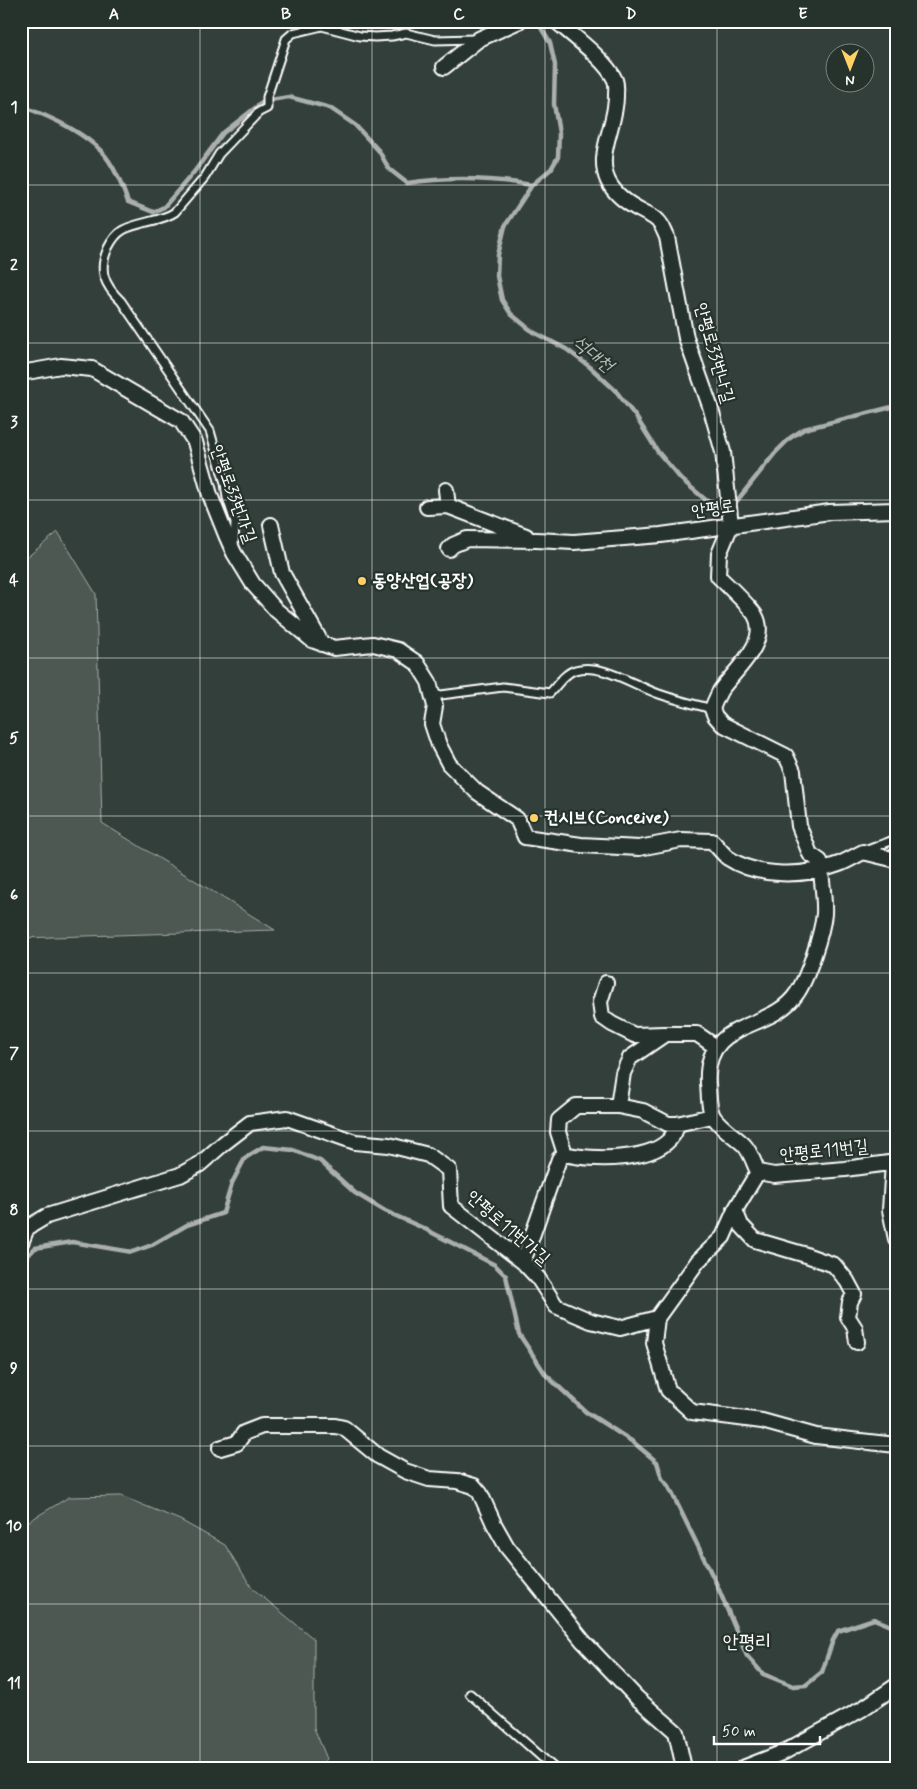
<svg xmlns="http://www.w3.org/2000/svg" width="917" height="1789" font-family="Mynerve,'Poor Story',sans-serif">
  <rect width="100%" height="100%" fill="#333f3a"/>
  <filter id="ink" filterUnits="userSpaceOnUse"><feTurbulence type="fractalNoise" baseFrequency=".02" numOctaves="2"/><feDisplacementMap in="SourceGraphic" scale="10" xChannelSelector="R" yChannelSelector="G"/><feConvolveMatrix kernelMatrix="1 2 1 2 8 2 1 2 1" color-interpolation-filters="sRGB"/></filter>
  <g filter="url(#ink)">
    <path fill="#4d5853" stroke="#a6aca9" d="M58 532 96 594 102 823 275 930 21 938V562Z
      M121 1496 180 1520 225 1545 252 1588 314 1639V1728L327 1759 318 1768H21V1526L69 1497Z"/>
    <g fill="none" stroke-linecap="round" stroke-linejoin="round">
      <path stroke="#abb0ae" stroke-width="4.5" d="M537 21 550 43 555 65 554 104 559 133 558 157 551 169 532 185 505 226 498 255 497 276 502 300 511 314 533 332 566 349 590 367 616 391 636 417 658 452 681 479 707 501 723 504 736 502 775 453 790 438 804 429 896 406
        M21 106C49 116 92 135 109 161 117 173 123 188 128 202L153 212 164 207 194 172 223 133 264 101 289 97 330 108 355 125 379 151 389 169 407 183C447 177 491 178 532 185
        M21 1263 35 1248 72 1242 132 1252 152 1245 187 1225 223 1213 232 1183 245 1158 263 1147 293 1150 320 1161 355 1193 385 1211 423 1228 495 1265 506 1276 519 1334 546 1375 586 1412 633 1442 657 1462 662 1479 669 1487 716 1583 747 1656 763 1674 793 1686 806 1685 822 1672 833 1640 838 1631 874 1619 896 1628"/>
      <defs>
        <path id="lane" d="M234 545 235 522 227 498 225 483 210 431 121 301C104 285 98 270 108 248 111 242 116 234 123 230 138 222 163 221 175 212L205 177 219 154 259 112 267 108V97L286 39 293 33 322 26 360 36 375 37 392 36 406 33 435 40 475 39
          M433 696 503 687 550 693C557 685 565 673 575 670 601 662 635 686 659 694 676 700 694 704 712 709
          M865 851 896 839
          M470 1694 554 1768
          M888 1768 896 1762"/>
        <path id="street" d="M556 21C572 35 607 61 615 80 617 85 616 91 616 95 617 124 595 154 608 181 615 195 628 204 642 211 647 214 654 216 658 221 663 226 664 231 667 237L686 338 710 406 723 452 731 525 719 554 718 576C728 586 748 604 755 615 771 642 733 672 720 691 717 697 714 703 712 709L715 716 722 724 786 756 793 771 799 826 810 854 820 861C821 878 825 897 824 914 822 933 808 977 797 993 771 1033 704 1017 708 1083 709 1093 708 1104 712 1114 716 1124 736 1137 744 1145 751 1152 754 1164 758 1172L774 1175 845 1169 896 1162
          M444 67 479 39 519 21
          M21 373 61 366 92 369 181 421 195 442 210 495 226 535 234 553 253 584 276 610 312 640 334 648 373 644 398 650 417 663 429 682 435 706 432 724 439 745 449 764 477 792 517 819 525 837 581 845 639 848 681 840 712 841C717 846 722 853 728 858 758 878 805 877 839 864 847 861 855 856 863 852L896 860
          M446 490 448 506 526 536
          M427 507 448 506
          M271 525 282 573 322 644
          M449 549 453 545 467 539 536 540 574 542 661 535 830 512 896 510
          M606 983 600 1002 602 1017 612 1024 634 1035 664 1034
          M618 1106 623 1073 630 1058 665 1034H697L716 1047
          M565 1154 558 1132 559 1120 576 1106H618L643 1111 668 1124H677
          M893 1163 890 1210 896 1239
          M758 1172 735 1210 723 1237 698 1261 657 1318 654 1343 668 1390 692 1412 762 1421 816 1436 896 1445
          M735 1210 741 1225 755 1240 806 1255 834 1265 847 1281 854 1294 850 1302 848 1317 855 1328 857 1342
          M21 1243 27 1228 47 1216 180 1175 200 1164 224 1143 250 1123 287 1118 355 1142 389 1145 428 1155 449 1170 451 1206 523 1262 538 1278 556 1306 591 1321 620 1328 657 1318
          M523 1262 559 1159 565 1154C592 1161 656 1162 673 1135 675 1133 676 1128 677 1124L712 1116
          M220 1448 237 1443 244 1433 262 1426H335L344 1428 378 1456 405 1471 429 1479 457 1481 474 1486 480 1493 494 1524 507 1547 583 1641 637 1698 676 1732 684 1768
          M743 1768 784 1752 862 1709 896 1686"/>
      </defs>
      <use href="#lane" stroke="#fff" stroke-width="11"/>
      <use href="#street" stroke="#fff" stroke-width="18"/>
      <use href="#lane" stroke="#26332d" stroke-width="7"/>
      <use href="#street" stroke="#26332d" stroke-width="14"/>
    </g>
  </g>
  <path fill="none" stroke="#fff" stroke-width="1" stroke-opacity="0.55" d="M200 21V1768M372 21V1768M545 21V1768M717 21V1768M21 185H896M21 343H896M21 500H896M21 658H896M21 816H896M21 973H896M21 1131H896M21 1289H896M21 1446H896M21 1604H896"/>
  <g fill="#ffd166" stroke="#26332d" stroke-width="2">
    <circle cx="362" cy="581" r="5"/>
    <circle cx="534" cy="818" r="5"/>
  </g>
  <g text-anchor="middle" dominant-baseline="central" stroke-width="4.5" stroke-linejoin="round" paint-order="stroke">
    <g font-size="18" fill="#fff" stroke="#26332d">
      <text transform="translate(714 353) rotate(74)">안평로33번나길</text>
      <text transform="translate(233 494) rotate(70)">안평로33번가길</text>
      <text transform="translate(713 509) rotate(-8)">안평로</text>
      <text transform="translate(824 1151) rotate(-6)">안평로11번길</text>
      <text transform="translate(508 1228) rotate(41)">안평로11번가길</text>
    </g>
    <g font-size="18" font-weight="bold" fill="#fff" stroke="#26332d" text-anchor="start">
      <text x="372" y="581">동양산업(공장)</text>
      <text x="544" y="818">컨시브(Conceive)</text>
    </g>
    <g font-size="19" font-style="italic" fill="#b9bdbc" stroke="#26332d">
      <text transform="translate(593 354) rotate(39)">석대천</text>
    </g>
    <g font-size="20" fill="#fff" stroke="#26332d">
      <text x="747" y="1642">안평리</text>
    </g>
  </g>
  <rect width="917" height="1789" fill="none" stroke="#26332d" stroke-width="55"/>
  <g transform="translate(850 68) rotate(180)"><circle r="24" fill="#26332d" stroke="#7d8581"/>
  <path d="M0-4L9 19L0 12L-9 19Z" fill="#ffd166"/>
  <text y="-8" font-size="14" font-weight="bold" text-anchor="middle" fill="#ffffff">N</text>
  </g>
  <path d="M714 1736v8h106v-8" fill="none" stroke="#ffffff" stroke-width="2.5"/>
  <text x="722" y="1736" font-size="15" fill="#ffffff" stroke="#26332d" stroke-width="4" paint-order="stroke">50 m</text>
  <rect x="28" y="28" width="862" height="1734" fill="none" stroke="#fff" stroke-width="2"/>
  <g font-size="16" text-anchor="middle" font-weight="bold" fill="#fff">
    <text x="114" y="19">A</text>
    <text x="286" y="19">B</text>
    <text x="459" y="19">C</text>
    <text x="631" y="19">D</text>
    <text x="803" y="19">E</text>
    <text x="14" y="112">1</text>
    <text x="14" y="270">2</text>
    <text x="14" y="427">3</text>
    <text x="14" y="585">4</text>
    <text x="14" y="743">5</text>
    <text x="14" y="900">6</text>
    <text x="14" y="1058">7</text>
    <text x="14" y="1215">8</text>
    <text x="14" y="1373">9</text>
    <text x="14" y="1531">10</text>
    <text x="14" y="1688">11</text>
  </g>
</svg>
